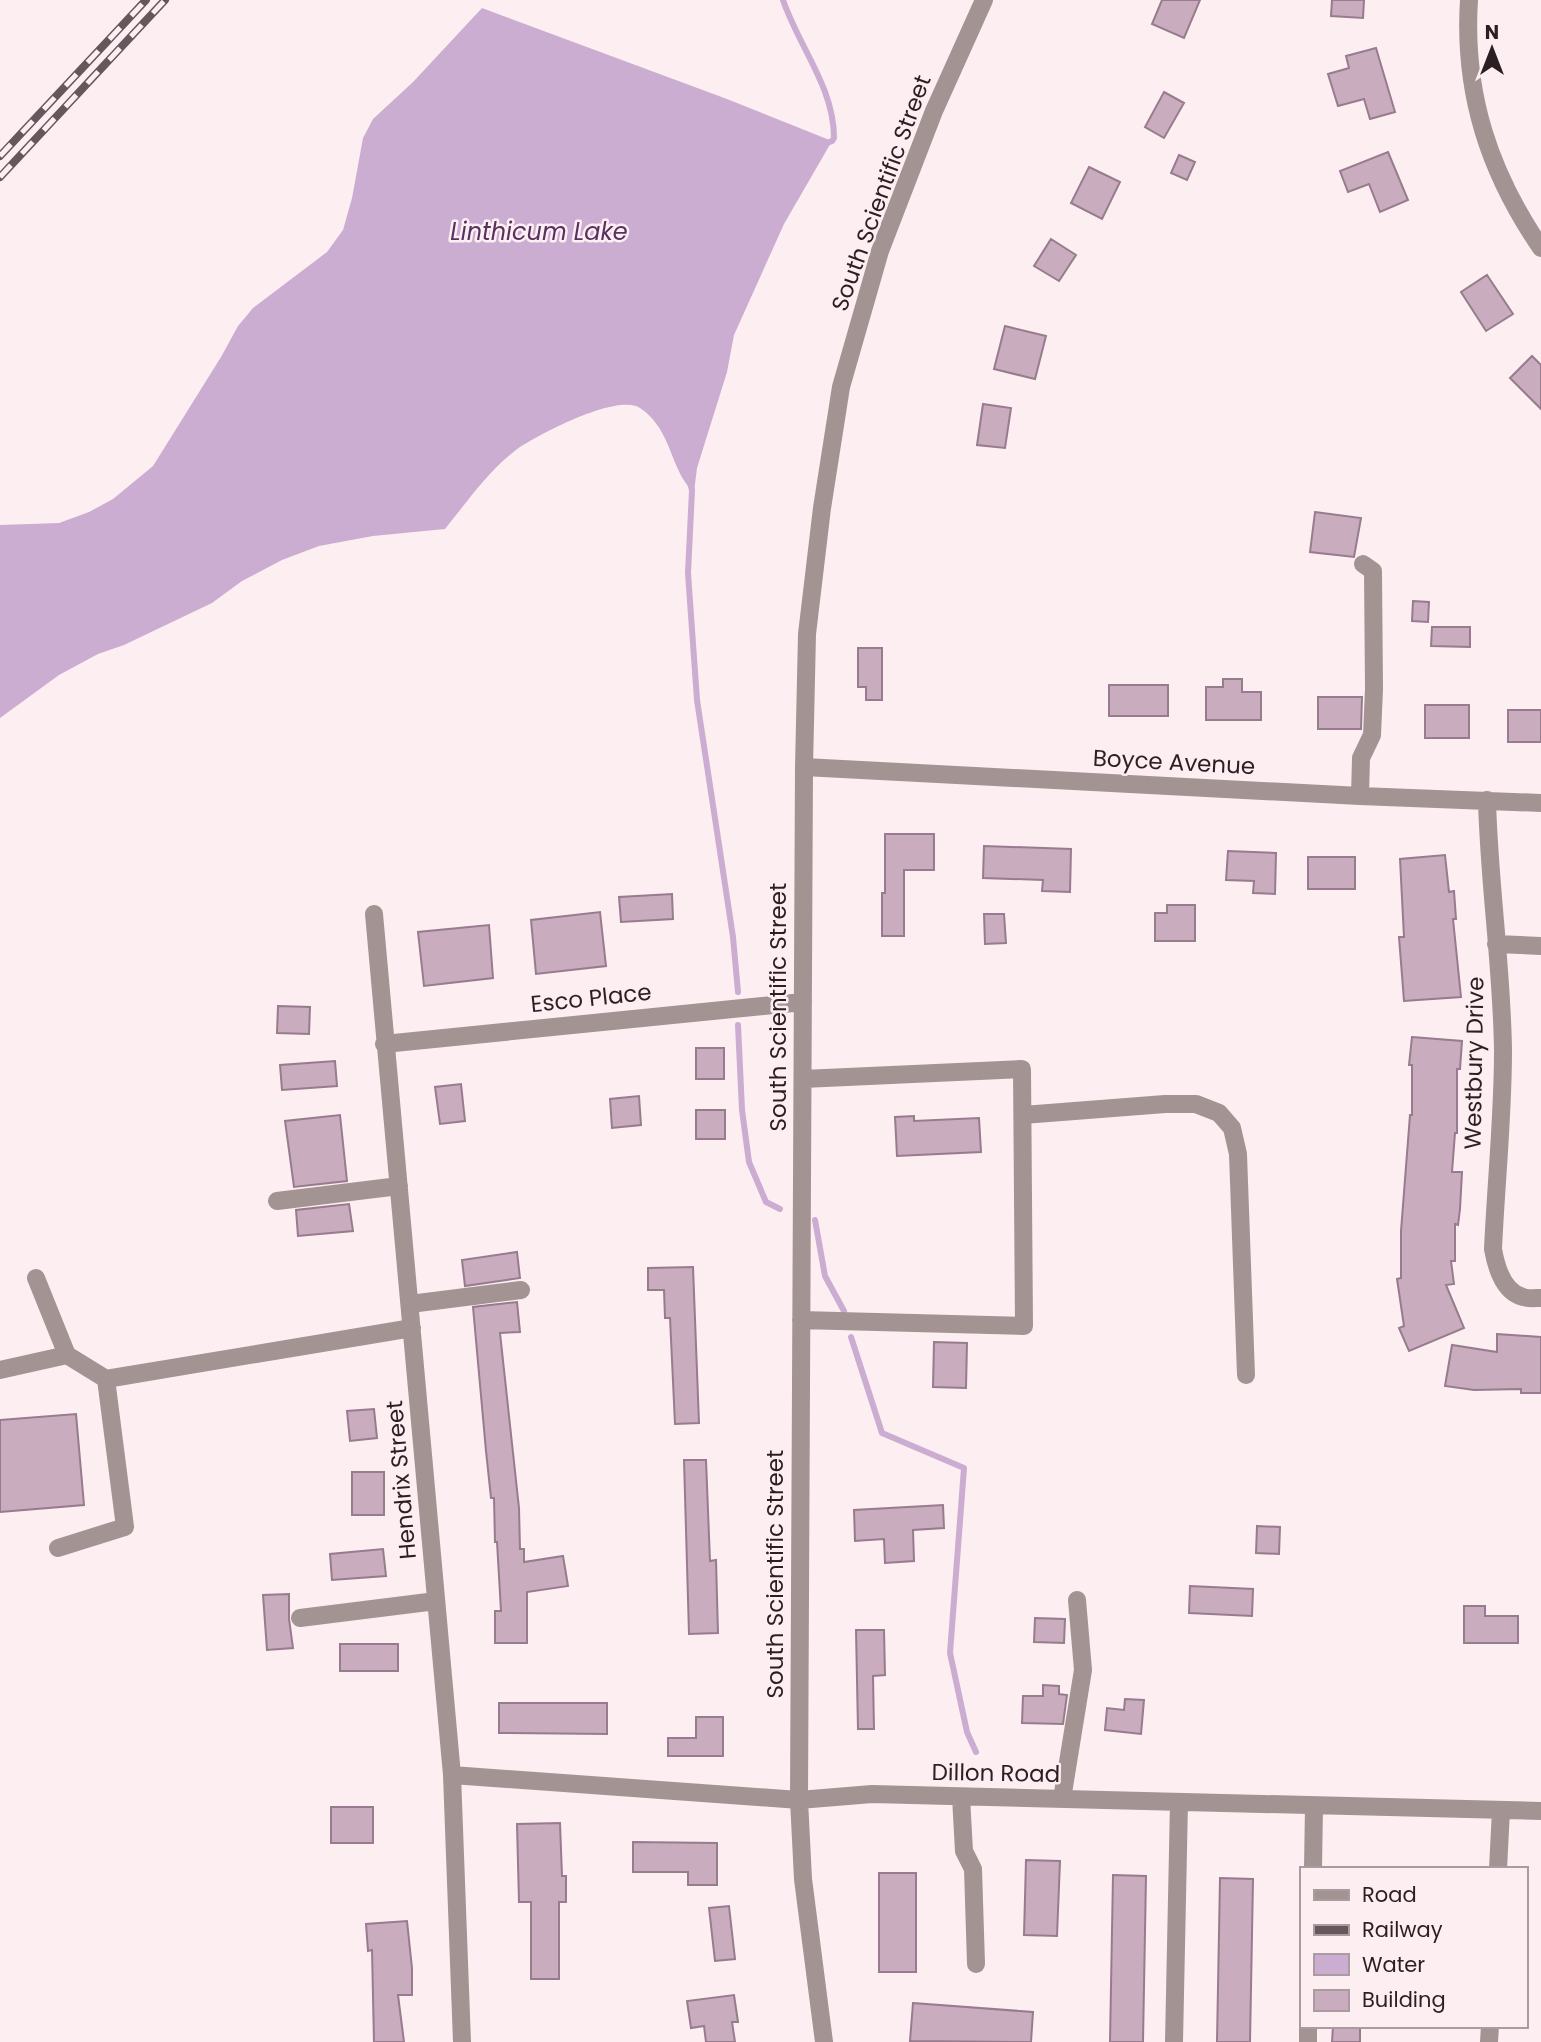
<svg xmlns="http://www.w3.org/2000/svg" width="1541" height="2042" font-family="Poppins,sans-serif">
  <rect width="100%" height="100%" fill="#fdeef2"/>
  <path fill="#ccadd2" d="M482 8 727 99 832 141 784 224 734 335 727 372 697 468 694 492C670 472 673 430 640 408 617 393 537 435 516 450 488 471 467 502 445 529L373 536 319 546 282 560 242 581 212 603 124 645 98 654 59 675 0 718V525L59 523 89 512 113 499 153 466 221 357 238 326 253 308 327 252 343 230 352 198 363 138 373 119 413 82Z"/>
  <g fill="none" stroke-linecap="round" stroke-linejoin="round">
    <path stroke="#ccadd2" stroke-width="6" d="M783 0C799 47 834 87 834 138L832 141 827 143
      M690 483 692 490 688 573 697 700 733 937 738 992
      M738 1025 742 1110 749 1162 766 1202 780 1209
      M815 1220 825 1276 844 1311
      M851 1337 882 1433 964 1468 950 1653 967 1732 976 1752"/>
  </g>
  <path fill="#c9acbe" stroke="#977c8d" stroke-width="2" d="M1162 0H1200L1184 38 1152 24Z
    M1332 0H1364L1363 18 1331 16Z
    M1376 48 1395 112 1370 119 1364 99 1338 106 1328 74 1349 68 1346 56Z
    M1164 92 1184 103 1164 138 1145 127Z
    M1388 152 1408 200 1380 212 1369 184 1348 192 1340 171Z
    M1179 155 1195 162 1187 180 1171 173Z
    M1089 167 1120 182 1102 219 1071 203Z
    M1051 239 1076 255 1059 281 1034 266Z
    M1487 275 1513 314 1486 331 1461 292Z
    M1005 326 1046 336 1035 379 994 369Z
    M1532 356 1541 365V409L1510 378Z
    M983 404 1011 408 1005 448 977 445Z
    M1315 512 1361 518 1354 557 1310 552Z
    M1413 601 1429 602 1428 622 1412 621Z
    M1432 627H1470V647L1431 646Z
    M858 648H882V700H866V687H858Z
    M1223 679H1242V692H1261V720H1206V687H1223Z
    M1109 685H1168V716H1109Z
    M1318 697H1362L1361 729H1318Z
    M1425 705H1469V738H1425Z
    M1508 710H1541V742H1508Z
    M885 834H934V870H904V936H882V893H885Z
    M984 846 1071 849 1070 892 1042 891 1043 880 983 878Z
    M1228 851 1276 853 1275 894 1253 893 1254 881 1226 880Z
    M1445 855 1449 892 1454 891 1456 919H1453L1461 997 1404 1001 1399 937H1404L1400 859Z
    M1308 857H1355V889H1308Z
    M672 894 673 919 621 922 619 897Z
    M1167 905H1195V941H1155V913H1167Z
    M600 912 606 966 536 974 531 920Z
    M984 914H1004L1006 943 985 944Z
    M489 925 493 978 424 986 418 932Z
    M278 1006 310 1007 309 1034 277 1033Z
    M1412 1037 1462 1041 1460 1069H1457V1133H1455L1452 1172H1462L1460 1209 1458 1225 1455 1224V1261H1451L1454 1284 1446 1285 1464 1328 1409 1351 1399 1328 1404 1326 1397 1279 1401 1278V1231L1410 1115H1412V1065H1409Z
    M696 1048H724V1079H696Z
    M335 1061 337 1086 282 1090 280 1065Z
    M461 1084 465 1121 440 1124 435 1087Z
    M639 1096 641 1125 612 1128 610 1099Z
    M696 1110H725V1139H696Z
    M340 1115 347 1181 294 1187 285 1121Z
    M914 1116V1121L979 1118 981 1152 897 1156 895 1117Z
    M349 1204 353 1231 298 1236 296 1210Z
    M517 1252 520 1278 465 1286 462 1260Z
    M693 1267 699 1423 675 1424 670 1318H665L664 1290H648V1268Z
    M517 1302 520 1332 500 1333 519 1508 520 1549H524V1562L563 1556 568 1586 527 1592V1643H495V1611H501L497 1542H495L494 1498H491L486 1451 473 1307Z
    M1497 1334 1541 1337V1393H1521V1389L1474 1390 1445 1386 1452 1345 1497 1352Z
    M934 1342 967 1343 966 1388 933 1387Z
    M374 1409 377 1438 350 1441 347 1411Z
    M76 1414 84 1505 0 1512V1420Z
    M684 1460H706L710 1561 716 1560 718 1633 689 1634Z
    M352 1472H384V1515H352Z
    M943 1505 944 1528 913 1530 914 1561 885 1563 884 1539 855 1541 854 1510Z
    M1257 1526 1280 1527 1279 1554 1256 1553Z
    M383 1549 386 1576 332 1580 330 1554Z
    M1190 1586 1253 1589 1252 1616 1189 1613Z
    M289 1594V1619L293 1648 267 1650 263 1595Z
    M1464 1606H1485V1616H1518V1643H1464Z
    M1035 1618 1065 1619 1064 1643 1034 1642Z
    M856 1630H884L885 1675 873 1676 874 1729H858Z
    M340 1644H398V1671H340Z
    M1043 1685 1059 1686V1694L1067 1695 1063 1724 1022 1723 1023 1696H1043Z
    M1125 1699 1144 1700 1141 1734 1105 1730 1107 1708 1124 1710Z
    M499 1703H607V1734L499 1733Z
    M696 1717H723V1756H668V1738H696Z
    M331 1807H373V1843H331Z
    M560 1823 562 1876H566V1902H559V1979H531V1902H519L517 1824Z
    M633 1842 717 1843V1885H688V1872H633Z
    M1026 1860 1060 1861 1057 1936 1024 1935Z
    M879 1873H916V1972H879Z
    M1113 1875 1146 1876 1143 2042H1110Z
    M1220 1878 1253 1879 1250 2042H1217Z
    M729 1906 735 1959 715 1961 709 1908Z
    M407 1921 412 1968V1995H398L404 2042H374L372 1950 368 1951 366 1924Z
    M734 1995 738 2022H732L735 2042H706L704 2026 691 2028 687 2001Z
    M913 2003 1033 2012 1031 2042 910 2041Z
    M1333 2026H1360V2042H1332Z"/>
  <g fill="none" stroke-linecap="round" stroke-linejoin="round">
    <path stroke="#a39393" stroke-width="18" d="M1469 0C1463 93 1489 172 1541 248
      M804 767 1360 796 1541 803
      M1360 796 1361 758 1372 735 1374 689 1373 571 1363 564
      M1487 800C1489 884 1502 967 1503 1051 1503 1117 1496 1183 1493 1249 1496 1266 1503 1292 1523 1297 1528 1299 1536 1298 1541 1298
      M374 914 452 1775 462 2042
      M1496 944 1541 946
      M384 1044 803 1002
      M1023 1115 1165 1104H1196L1219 1113 1232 1128 1238 1154 1246 1375
      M277 1201 399 1186
      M36 1278 67 1355 106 1379
      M410 1304 521 1290
      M801 1320 1024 1326 1022 1069 803 1079
      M0 1370 67 1355
      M58 1548 125 1527 106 1379 412 1328
      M300 1618 436 1601
      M452 1775 799 1800 872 1794 1541 1811
      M961 1797 964 1851 973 1869 976 1964
      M1062 1799 1083 1670 1077 1600
      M1313 1869 1314 1806
      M1498 1869 1501 1810
      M824 2042 803 1879 799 1800 804 767 807 634 822 508 841 387 880 251 934 111 984 0
      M1174 2042 1179 1802
      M1308 2042V2026
      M1489 2042 1490 2026"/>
    <defs>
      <path id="rail" d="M0 156 146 0
        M0 177 165 0"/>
    </defs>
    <use href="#rail" stroke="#65585c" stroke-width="8"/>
    <use href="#rail" stroke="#fdeef2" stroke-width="5" stroke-dasharray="16" stroke-linecap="butt"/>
  </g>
  <g text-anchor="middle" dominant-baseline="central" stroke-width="5" stroke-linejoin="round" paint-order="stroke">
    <g font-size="23" fill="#2c1f23" stroke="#fdeef2">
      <text transform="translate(881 193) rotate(-70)">South Scientific Street</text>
      <text transform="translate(1174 762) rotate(3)">Boyce Avenue</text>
      <text transform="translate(591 998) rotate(-6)">Esco Place</text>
      <text transform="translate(778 1007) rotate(-90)">South Scientific Street</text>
      <text transform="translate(1474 1063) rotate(-89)">Westbury Drive</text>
      <text transform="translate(401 1480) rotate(-95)">Hendrix Street</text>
      <text transform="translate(775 1574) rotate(-90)">South Scientific Street</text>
      <text transform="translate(996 1773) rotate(1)">Dillon Road</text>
    </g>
    <g font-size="24" font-style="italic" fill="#593160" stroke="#fdeef2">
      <text x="539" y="231">Linthicum Lake</text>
    </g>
  </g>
  <rect x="1300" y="1867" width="228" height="161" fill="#fdeef2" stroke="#a99b9f" stroke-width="2"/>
  <rect x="1314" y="1890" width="35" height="10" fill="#a39393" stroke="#a99b9f" stroke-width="2"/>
  <text x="1362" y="1902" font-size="21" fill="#2c1f23">Road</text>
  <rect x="1314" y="1925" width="35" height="10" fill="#65585c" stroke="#a99b9f" stroke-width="2"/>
  <text x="1362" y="1937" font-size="21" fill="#2c1f23">Railway</text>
  <rect x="1314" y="1954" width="35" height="21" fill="#ccadd2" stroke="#a99b9f" stroke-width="2"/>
  <text x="1362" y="1972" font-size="21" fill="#2c1f23">Water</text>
  <rect x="1314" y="1990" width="35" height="21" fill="#c9acbe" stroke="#a99b9f" stroke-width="2"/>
  <text x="1362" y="2007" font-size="21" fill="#2c1f23">Building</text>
  <g transform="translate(1492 49)" stroke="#fdeef2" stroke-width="5" paint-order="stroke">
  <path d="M0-5L12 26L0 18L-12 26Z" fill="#2c1f23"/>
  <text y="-10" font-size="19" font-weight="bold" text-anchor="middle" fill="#2c1f23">N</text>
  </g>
</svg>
